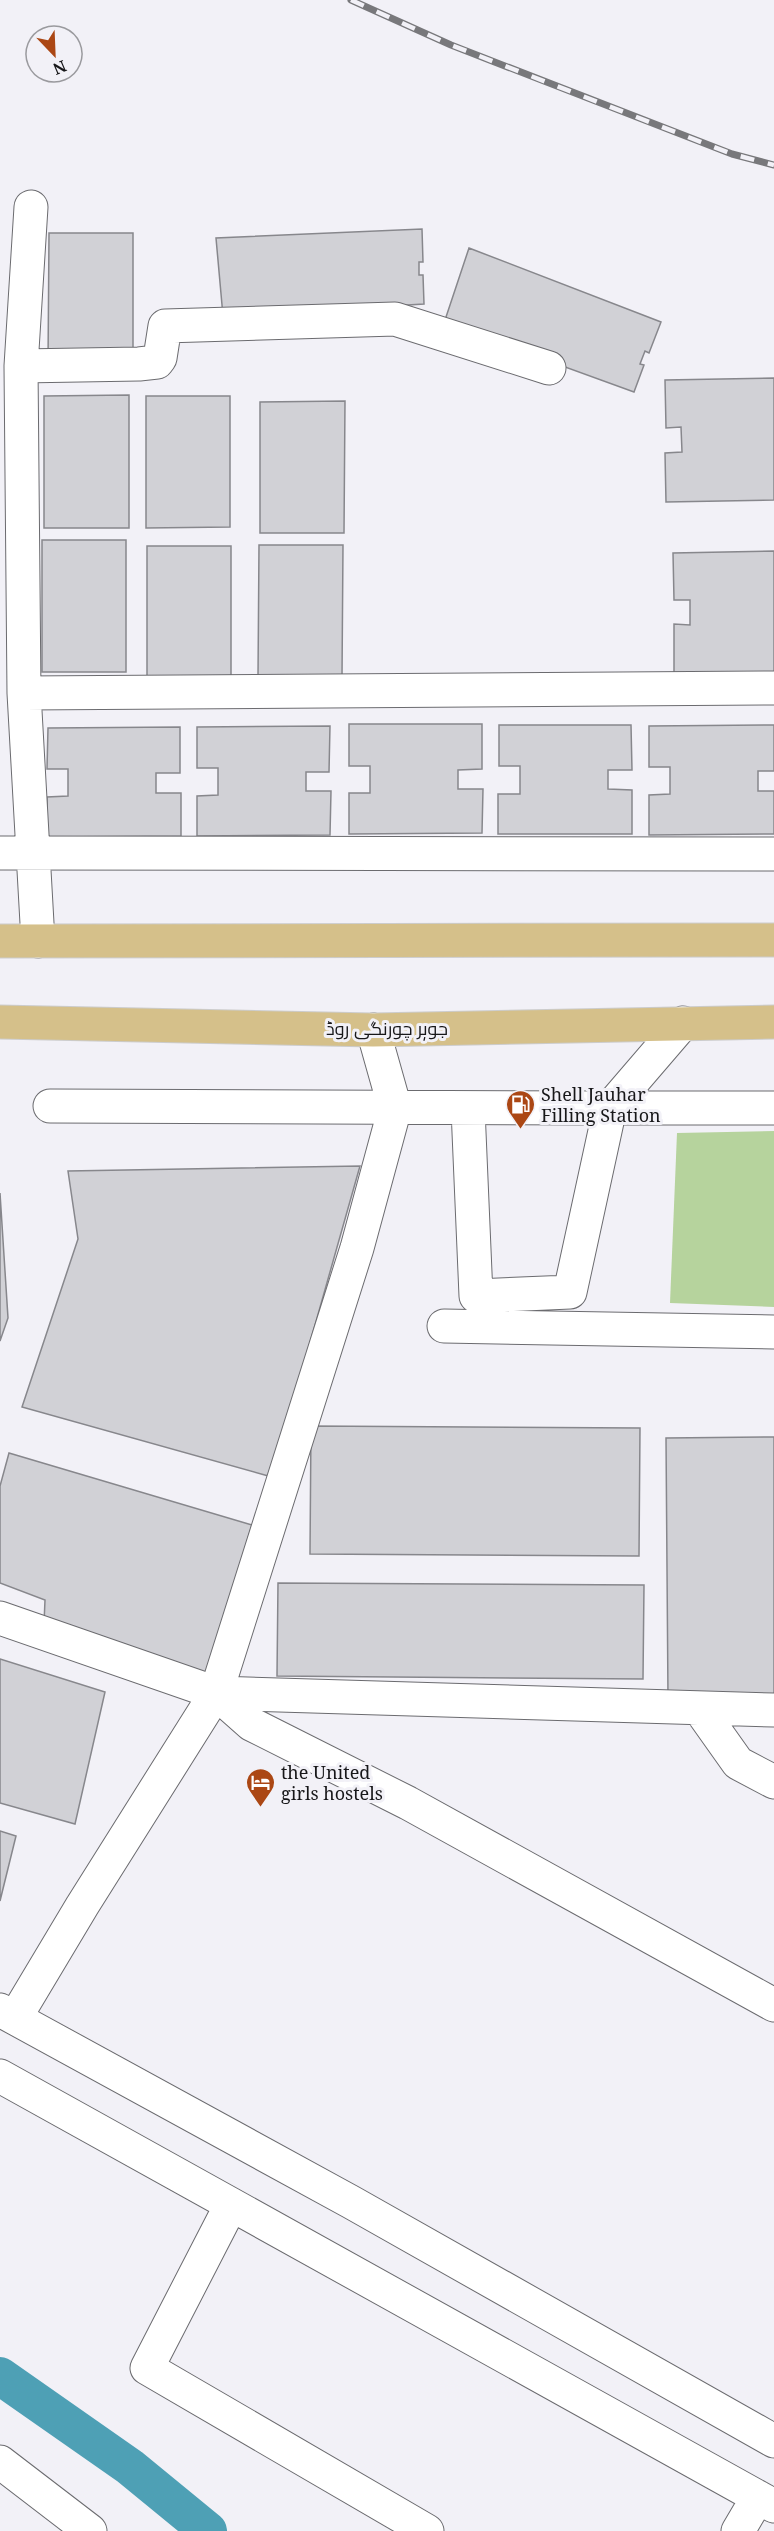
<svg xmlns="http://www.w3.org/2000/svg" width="774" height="2531" font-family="'Noto Serif',Cairo,serif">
  <rect width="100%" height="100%" fill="#f2f1f7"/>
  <path fill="#b6d39d" d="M774 1131V1307L670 1303 677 1133Z"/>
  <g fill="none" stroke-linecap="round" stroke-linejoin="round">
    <path stroke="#4ea0b5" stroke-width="38" d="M0 2376 130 2467 208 2531"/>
  </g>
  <path fill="#d1d1d6" stroke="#87878c" stroke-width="1.5" d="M422 229 423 262H419V275H423L424 304 223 316 216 238Z
    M49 233H133V365H48Z
    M469 248 661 322 649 353 645 351 640 364 644 365 634 392 444 323Z
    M774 378V500L666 502 665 453 682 452 681 427 666 428 665 380Z
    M129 395V528H44V396Z
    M146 396H230V527L146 528Z
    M345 401 344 533H260V402Z
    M42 540H126V672H42Z
    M259 545H343L342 677H258Z
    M147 546H231V677L147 678Z
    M774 551V673L674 675V624L690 625V600H674L673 553Z
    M349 724H482V769L458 770V789H483L482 833 349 834V793H370V766H349Z
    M499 725H631L632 770H608V789L632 790V834H498V794H520V766H499Z
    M774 725V771H758V791H774V834L649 835V795L670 794V767H649V726Z
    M330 726 329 772H306V791H331L330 835 197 836V796L218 795V768H197V727Z
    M180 727V773H156V793H181V836L47 837V797L68 796V769H47L48 728Z
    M360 1166 272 1477 22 1407 78 1239 68 1171Z
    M0 1193 8 1318 0 1341Z
    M311 1426 640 1428 639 1556 310 1554Z
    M774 1437V1699L668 1698 666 1438Z
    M9 1453 252 1525 206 1678 44 1624 45 1600 0 1583V1486Z
    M278 1583 644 1585 643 1679 277 1676Z
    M0 1659 105 1692 75 1824 0 1803Z
    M0 1831 16 1836 0 1901Z"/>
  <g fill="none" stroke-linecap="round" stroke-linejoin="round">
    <defs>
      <path id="minor" d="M31 207 21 366 24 693 38 941
        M21 366 139 364 157 362 160 358 165 326 395 319 549 368
        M24 693 774 688
        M0 853 774 854
        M50 1106 610 1108 683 1023
        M468 1109 476 1296 570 1292 610 1108H774
        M444 1326 774 1332
        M0 1618 216 1693 774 1710
        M216 1693 251 1724 408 1803 774 2005
        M699 1708 738 1763 774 1782
        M0 2010 351 2202 774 2441
        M15 2018 82 1906 216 1693 357 1248 395 1108 373 1030
        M0 2076 774 2506
        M231 2205 147 2368 427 2531
        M0 2462 90 2531
        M738 2531 758 2497"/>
      <path id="major" d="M0 941 774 940
        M0 1022 373 1030 774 1022"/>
    </defs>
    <use href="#minor" stroke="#6b6b6f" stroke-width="35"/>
    <use href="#major" stroke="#ccc" stroke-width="35"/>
    <use href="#minor" stroke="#fff" stroke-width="33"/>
    <use href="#major" stroke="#d5c08a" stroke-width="33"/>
    <defs>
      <path id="rail" d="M351 0 451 45 732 154 774 165"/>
    </defs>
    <use href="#rail" stroke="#78787b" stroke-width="7"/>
    <use href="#rail" stroke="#f2f1f7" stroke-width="4.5" stroke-dasharray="14" stroke-linecap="butt"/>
  </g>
  <defs>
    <symbol id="fuel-pin" viewBox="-11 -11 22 30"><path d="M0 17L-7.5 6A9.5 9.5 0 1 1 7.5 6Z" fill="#ab4714" stroke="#f2f1f7"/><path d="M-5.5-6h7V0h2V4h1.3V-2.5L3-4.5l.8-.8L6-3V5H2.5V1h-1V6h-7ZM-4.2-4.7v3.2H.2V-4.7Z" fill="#fff"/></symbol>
    <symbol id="hotel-pin" viewBox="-11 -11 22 30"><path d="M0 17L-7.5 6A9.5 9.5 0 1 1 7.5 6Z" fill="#ab4714" stroke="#f2f1f7"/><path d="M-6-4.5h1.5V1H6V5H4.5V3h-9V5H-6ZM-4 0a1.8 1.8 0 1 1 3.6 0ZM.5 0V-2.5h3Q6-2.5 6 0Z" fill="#fff"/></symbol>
  </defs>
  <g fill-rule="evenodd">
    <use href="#fuel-pin" x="504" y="1088" width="33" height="45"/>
    <use href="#hotel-pin" x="244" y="1766" width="33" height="45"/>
  </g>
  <g text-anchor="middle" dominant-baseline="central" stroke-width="6" stroke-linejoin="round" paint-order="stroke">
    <g font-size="18" fill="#171719" stroke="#f2f1f7">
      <text x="387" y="1028">جوہر چورنگی روڈ</text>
    </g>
    <g font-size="18" fill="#171719" stroke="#f2f1f7" text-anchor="start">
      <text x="541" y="1094">Shell Jauhar<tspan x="541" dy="21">Filling Station</tspan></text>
      <text x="281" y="1772">the United<tspan x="281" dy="21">girls hostels</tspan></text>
    </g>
  </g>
  <g transform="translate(54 54) rotate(157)"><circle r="28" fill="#f2f1f7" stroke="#9a9a9e" stroke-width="1.5"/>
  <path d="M0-4.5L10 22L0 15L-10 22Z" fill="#ab4714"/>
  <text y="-9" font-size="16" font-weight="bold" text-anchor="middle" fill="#171719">N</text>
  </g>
</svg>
